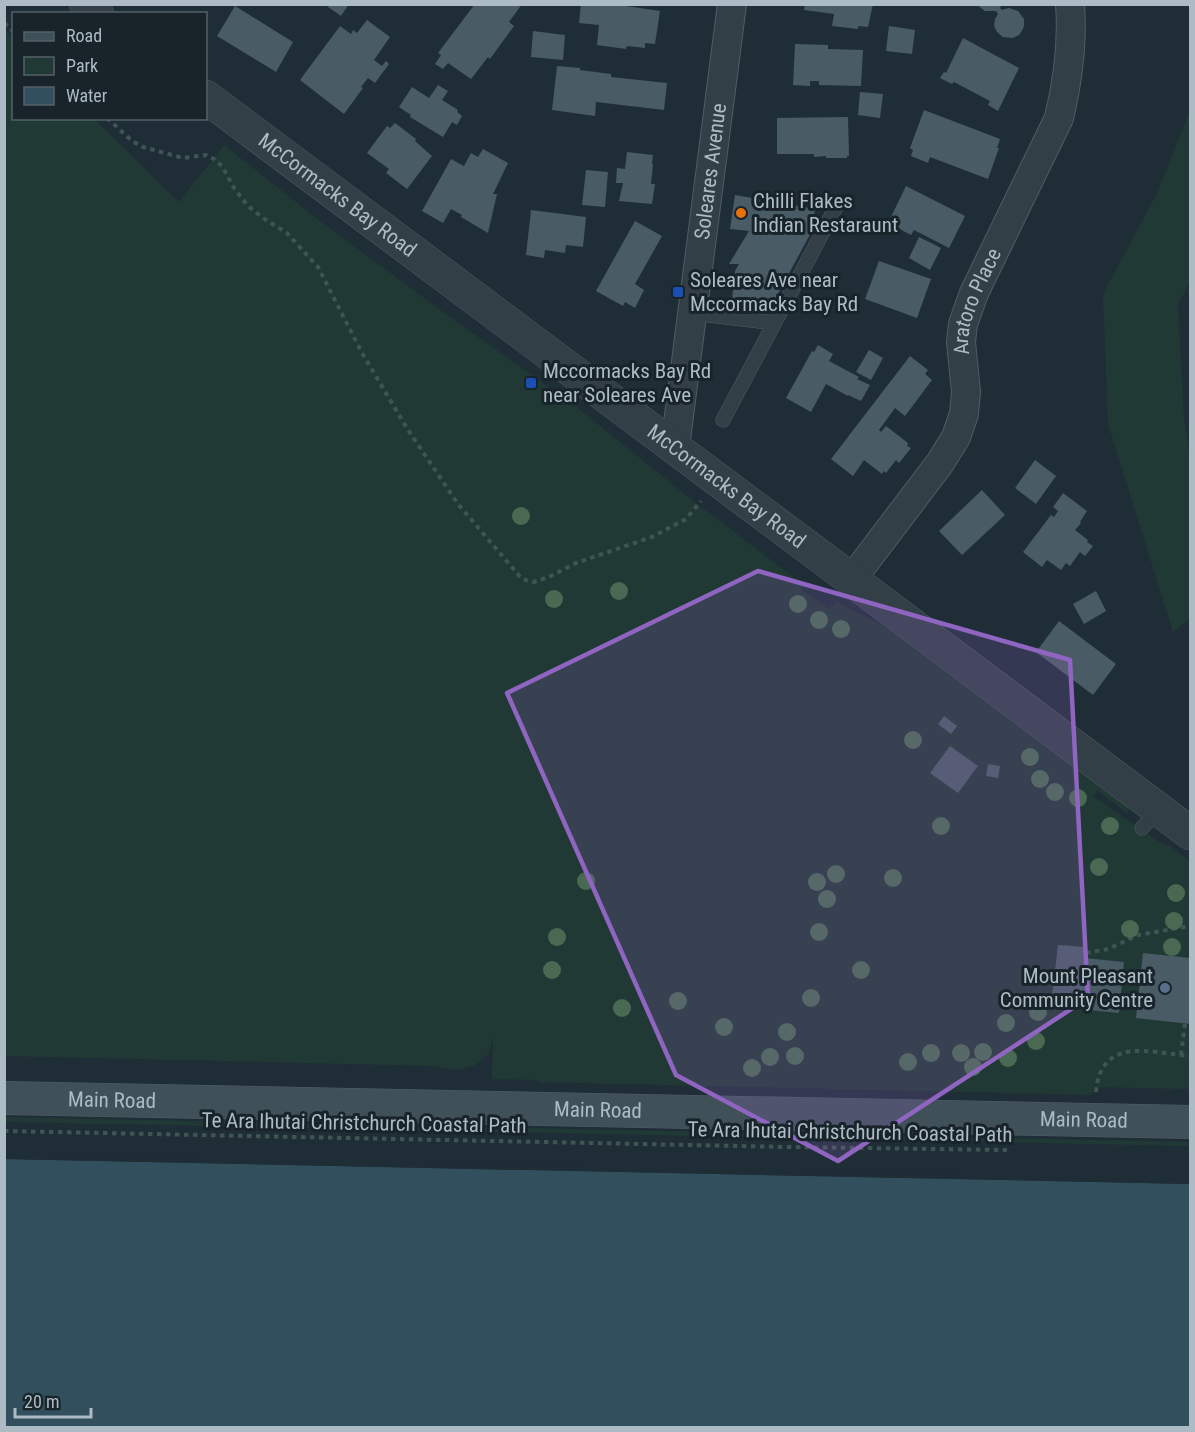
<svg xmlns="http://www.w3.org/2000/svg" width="1195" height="1432" font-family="'Roboto Condensed',sans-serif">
  <rect width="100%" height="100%" fill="#1f2e36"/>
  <path fill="#213935" d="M5 30 13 39 14 118 94 119 179 202 224 145 320 221 450 317 574 405 692 500 804 585 801 589 829 609 837 601C854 613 873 619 890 630L1128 807V814L1097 790 1093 796 1159 842 1170 846 1190 861V1089L1094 1087 1092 1095 535 1082 540 1080 492 1079 493 1036 488 1054 475 1065 461 1069H451L436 1066 5 1056Z
    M1190 111V281L1178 305 1184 420 1190 457V619L1173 632 1108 424 1103 294 1156 195Z
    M5 1117 1190 1142V1146L5 1122Z"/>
  <path fill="#314f5d" d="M5 1159 1190 1184V1427L5 1428Z"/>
  <path fill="#1f2e36" d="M4 1156 1190 1181V1184L5 1159Z"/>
  <path fill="#495b65" d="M330 4H349L341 16 328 7Z
    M475 4H522L509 22 514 26 490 59 488 57 471 79 448 63 443 69 435 64 441 55 438 53Z
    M581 4H612L660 11 655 44 645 43V48L627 46 626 49 597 45 599 25 579 23Z
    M805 4H873L868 27 858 26V29L832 26 834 14 804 10Z
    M976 4H1002L1000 8 1002 10 1009 8 1018 11 1024 19V26L1022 31 1019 35 1013 38 1003 37 997 32 994 26 995 19 998 14 996 11H985Z
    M235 6 293 42 276 72 217 36Z
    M367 20 390 37 374 60 382 66 386 61 389 64 375 83 368 78 361 87 363 88 344 114 300 80 340 26 351 34 353 30 357 33Z
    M889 26 915 30 912 54 886 51Z
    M533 31 565 35 563 60 531 57Z
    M963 38 1019 68 998 111 988 105 990 101 954 82 952 84 940 78 944 72 946 73Z
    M795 44 828 45V49L863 50 861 86 819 85V81H810V86L793 85Z
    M557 66 580 68V70L611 74V77L667 83 664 110 596 102 595 116 552 110Z
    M438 85 448 91 442 100 458 110 457 112 462 116 457 125 452 122 443 137 410 117 411 115 399 107 412 87 429 98Z
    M860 92 883 94 880 118 858 115Z
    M924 110 1000 139 997 148H999L988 179 930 157 928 163 911 156 913 150 910 148Z
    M848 117 849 156H847V158H826V156L814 157V154H777V118Z
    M395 123 416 139 415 141 432 156 407 189 386 173 389 169 367 153 387 126 390 128Z
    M483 149 508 163 493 194H497L488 233 461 217 462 215 451 209 443 223 422 211 451 159 464 166 471 153 478 157Z
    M627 152 653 155 652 163 653 164 651 184H655L652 204 619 201 623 183H616L617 168 625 169Z
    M586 170 608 172 605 207 582 205Z
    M906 186 965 216 949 248 914 230 911 235 894 226 897 221 891 217Z
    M735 195 815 209 812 231 768 312 731 309 735 271 739 264H729L749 231 730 229Z
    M531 210 586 217 583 247 566 245 565 253 545 250 544 258 526 255Z
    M635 221 662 236 635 284 644 290 635 308 625 302 623 306 596 291Z
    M919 237 941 248 930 270 909 258Z
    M879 261 931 279 917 318 865 299Z
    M806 293 827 304 822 313 801 302Z
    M818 345 833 354 829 361 859 377 857 379 870 385 861 401 848 395V396L826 384 811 412 786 398 812 351 814 352Z
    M869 350 883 358 871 380 856 372Z
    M910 356 928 370 925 374 932 380 905 416 895 408 879 430 881 432 886 426 908 443 907 446 911 448 899 463 896 460 886 473 884 471 882 474 864 460 853 476 831 459Z
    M1035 460 1056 476 1036 504 1015 488Z
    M982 490 1005 515 962 555 939 531Z
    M1063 493 1087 511 1080 522 1081 523 1075 530 1088 540 1087 542 1093 546 1085 556 1080 552 1070 566 1066 563 1061 570 1047 560 1042 567 1023 552 1051 515 1054 517 1058 511 1053 507Z
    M1096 591 1106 611 1084 624 1073 604Z
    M1059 621 1116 664 1093 695 1036 652Z
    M944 716 957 726 951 734 938 724Z
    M950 746 978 766 958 793 930 773Z
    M988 764 1000 766 998 778 986 776Z
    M1058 945 1086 947 1085 958 1124 962 1119 1013 1058 1007 1059 997 1052 996Z
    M1143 953 1190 958V1024L1136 1018Z"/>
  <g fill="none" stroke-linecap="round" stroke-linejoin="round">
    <defs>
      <path id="service" d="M692 313 774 323
        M723 420 835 209
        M1142 828 1159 809"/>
      <g id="minor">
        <path id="s1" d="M675 447 732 4"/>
        <path id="s2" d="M852 579 940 463 956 437 964 414 966 392 961 342 963 324 974 293 1059 118C1068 80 1073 43 1070 4"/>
      </g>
      <g id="tertiary">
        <path d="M86 4 97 14"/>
        <path id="s3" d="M206 97 1190 833"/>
      </g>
      <g id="secondary">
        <path id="s4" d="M4 1098 1190 1122"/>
      </g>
    </defs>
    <use href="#service" stroke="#4f5d65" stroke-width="15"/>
    <use href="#minor" stroke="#4f5d65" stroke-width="30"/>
    <use href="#tertiary" stroke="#4f5d65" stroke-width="34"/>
    <use href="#secondary" stroke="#4f5d65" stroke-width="34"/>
    <path stroke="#405553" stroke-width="4" stroke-dasharray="4.5 4.5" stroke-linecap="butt" d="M4 23 14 32
      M107 118 132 141 143 147 183 158 206 155 214 159 222 166 234 188 248 206 263 218 287 233 318 267 362 353 408 430 458 504 522 579 534 582 549 577 576 563 652 537 686 519 701 501
      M1086 953 1108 949 1138 935 1190 926
      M1181 1055 1185 1023
      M1096 1092C1101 1035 1152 1053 1190 1056
      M4 1131 788 1147 1007 1150"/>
    <use href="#service" stroke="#323f46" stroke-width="14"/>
    <use href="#minor" stroke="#323f46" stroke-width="28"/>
    <use href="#tertiary" stroke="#323f46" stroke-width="33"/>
    <use href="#secondary" stroke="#405059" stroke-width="33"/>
  </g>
  <g fill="#496953">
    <circle cx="521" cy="516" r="9"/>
    <circle cx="619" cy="591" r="9"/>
    <circle cx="554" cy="599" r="9"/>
    <circle cx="798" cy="604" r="9"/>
    <circle cx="819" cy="620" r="9"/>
    <circle cx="841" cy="629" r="9"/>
    <circle cx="913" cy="740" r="9"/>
    <circle cx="1030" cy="757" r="9"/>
    <circle cx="1040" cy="779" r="9"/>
    <circle cx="1055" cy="792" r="9"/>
    <circle cx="1078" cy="798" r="9"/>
    <circle cx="941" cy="826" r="9"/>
    <circle cx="1110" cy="826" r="9"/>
    <circle cx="1099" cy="867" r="9"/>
    <circle cx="836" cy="874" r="9"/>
    <circle cx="893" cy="878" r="9"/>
    <circle cx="586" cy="881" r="9"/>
    <circle cx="817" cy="882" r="9"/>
    <circle cx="1176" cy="893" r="9"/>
    <circle cx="827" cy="899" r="9"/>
    <circle cx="1174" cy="921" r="9"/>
    <circle cx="1130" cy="929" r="9"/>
    <circle cx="819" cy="932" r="9"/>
    <circle cx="557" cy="937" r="9"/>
    <circle cx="1172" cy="947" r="9"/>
    <circle cx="552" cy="970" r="9"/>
    <circle cx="861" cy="970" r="9"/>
    <circle cx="811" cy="998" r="9"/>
    <circle cx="678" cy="1001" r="9"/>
    <circle cx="622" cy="1008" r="9"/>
    <circle cx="1038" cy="1012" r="9"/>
    <circle cx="1006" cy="1023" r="9"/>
    <circle cx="724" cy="1027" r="9"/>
    <circle cx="787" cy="1032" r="9"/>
    <circle cx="1036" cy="1041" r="9"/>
    <circle cx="983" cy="1052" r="9"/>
    <circle cx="931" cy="1053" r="9"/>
    <circle cx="961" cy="1053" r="9"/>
    <circle cx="795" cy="1056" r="9"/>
    <circle cx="770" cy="1057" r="9"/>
    <circle cx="1008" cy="1058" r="9"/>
    <circle cx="908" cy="1062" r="9"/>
    <circle cx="973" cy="1067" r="9"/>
    <circle cx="752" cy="1068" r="9"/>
  </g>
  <path fill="#8f65c1" fill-opacity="0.2" stroke="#8f65c1" stroke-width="4.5" stroke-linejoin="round" d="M758 571 1070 660 1088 998 838 1161 676 1075 507 693Z"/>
  <circle fill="#e8710a" stroke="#18242a" stroke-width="2" cx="741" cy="213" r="6"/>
  <g fill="#1a4fb4" stroke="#18242a" stroke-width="2">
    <rect x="672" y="286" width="12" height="12" rx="3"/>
    <rect x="525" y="377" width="12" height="12" rx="3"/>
  </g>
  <circle fill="#5c6f8a" stroke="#18242a" stroke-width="2" cx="1165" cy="988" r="6"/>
  <g text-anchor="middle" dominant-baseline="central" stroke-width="6" stroke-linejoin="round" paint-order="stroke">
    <g font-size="21" fill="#acbbc4" stroke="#18242a">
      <text stroke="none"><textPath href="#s1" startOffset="278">Soleares Avenue</textPath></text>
      <text stroke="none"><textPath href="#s3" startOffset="164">McCormacks Bay Road</textPath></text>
      <text stroke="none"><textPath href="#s2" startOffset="316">Aratoro Place</textPath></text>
      <text stroke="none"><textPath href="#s3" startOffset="650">McCormacks Bay Road</textPath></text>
      <text stroke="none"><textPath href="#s4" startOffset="108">Main Road</textPath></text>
      <text stroke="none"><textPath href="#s4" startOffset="594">Main Road</textPath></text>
      <text stroke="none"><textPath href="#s4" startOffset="1080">Main Road</textPath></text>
      <text transform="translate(364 1123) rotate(1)">Te Ara Ihutai Christchurch Coastal Path</text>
      <text transform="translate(850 1132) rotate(1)">Te Ara Ihutai Christchurch Coastal Path</text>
    </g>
    <g font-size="21" fill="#acbbc4" stroke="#18242a" text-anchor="start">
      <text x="753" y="201">Chilli Flakes<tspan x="753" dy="24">Indian Restaraunt</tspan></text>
      <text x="690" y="280">Soleares Ave near<tspan x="690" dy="24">Mccormacks Bay Rd</tspan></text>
      <text x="543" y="371">Mccormacks Bay Rd<tspan x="543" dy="24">near Soleares Ave</tspan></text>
      <text x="1153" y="976" text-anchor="end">Mount Pleasant<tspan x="1153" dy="24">Community Centre</tspan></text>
    </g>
  </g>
  <rect width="1195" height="1432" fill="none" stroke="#acbbc4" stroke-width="12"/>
  <rect x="12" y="12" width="195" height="108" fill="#18242a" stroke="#536068" stroke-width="1.5"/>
  <rect x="24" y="32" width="30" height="9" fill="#405059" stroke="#536068" stroke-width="1.5"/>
  <text x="66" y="42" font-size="18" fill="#acbbc4">Road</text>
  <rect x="24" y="57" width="30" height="18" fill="#213935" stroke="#536068" stroke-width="1.5"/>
  <text x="66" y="72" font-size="18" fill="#acbbc4">Park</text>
  <rect x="24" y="87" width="30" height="18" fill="#314f5d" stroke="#536068" stroke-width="1.5"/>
  <text x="66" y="102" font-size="18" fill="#acbbc4">Water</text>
  <path d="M15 1408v9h76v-9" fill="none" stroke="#acbbc4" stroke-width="3"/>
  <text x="24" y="1408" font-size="18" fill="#acbbc4" stroke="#18242a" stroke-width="4.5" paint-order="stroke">20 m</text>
</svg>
